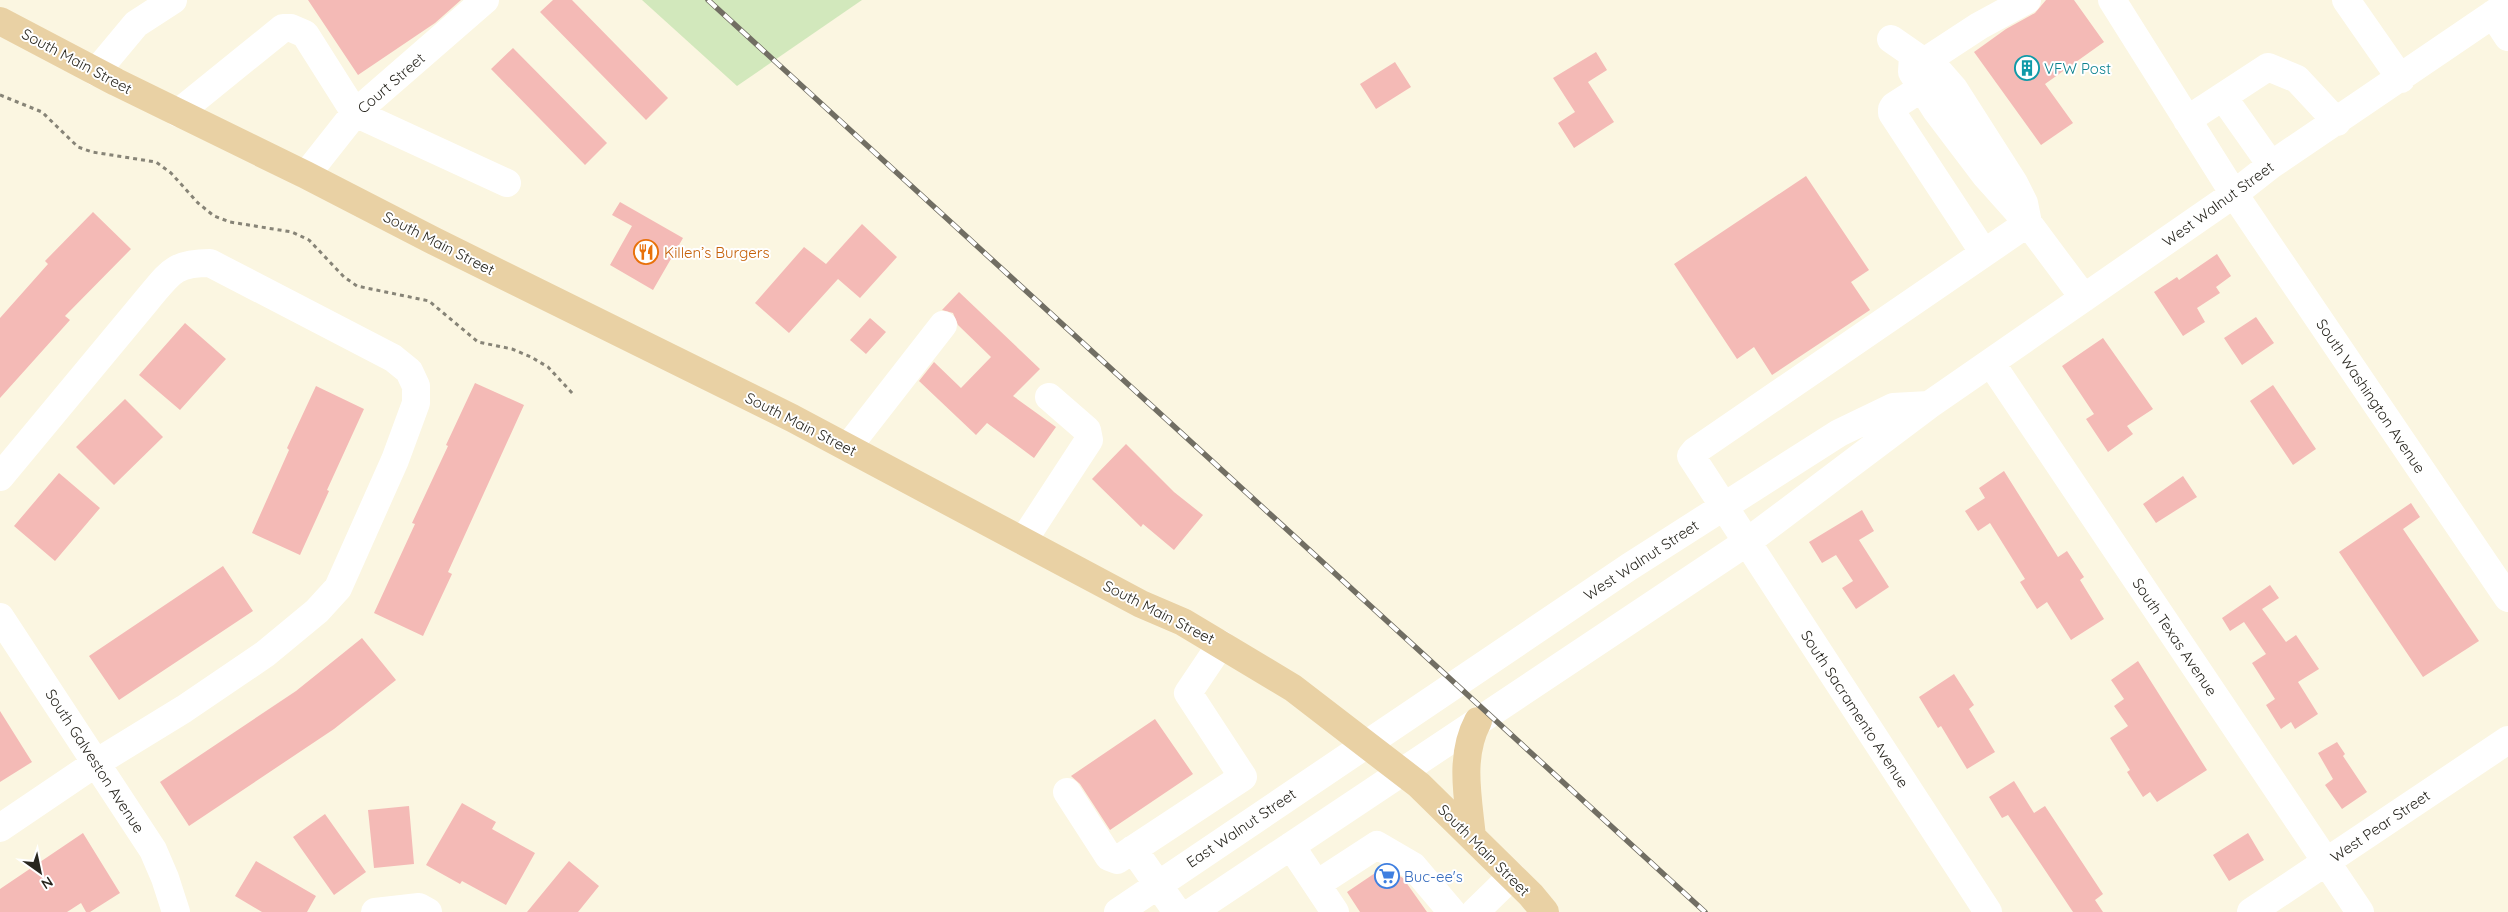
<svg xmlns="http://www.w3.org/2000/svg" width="2508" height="912" font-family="Quicksand,sans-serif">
  <rect width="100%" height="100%" fill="#fbf6e1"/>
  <path fill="#d2e8bc" d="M642 0H862L737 86Z"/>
  <path fill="#f4bab6" d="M308 0H461L435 23 358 75Z
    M553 0H572L668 98 646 120 540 12Z
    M2046 0H2074L2104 42 2045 84 2073 123 2041 145 1974 52 2006 29 2035 13Z
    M513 48 607 143 585 165 491 69Z
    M1596 52 1607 70 1588 82 1614 122 1574 148 1558 123 1575 112 1553 78Z
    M1395 62 1411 87 1376 109 1360 84Z
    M1806 176 1869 270 1851 282 1870 310 1772 375 1754 347 1737 359 1674 264Z
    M620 202 683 238 653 290 610 265 632 226 612 215Z
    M93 212 131 249 65 316 70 320 0 398V318L48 264 45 261Z
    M862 224 897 257 860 298 838 279 789 333 755 303 804 247 826 264Z
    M2217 254 2231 276 2216 287 2220 293 2197 308 2205 322 2183 336 2154 292 2177 277 2179 280Z
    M959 292 1040 369 1013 396 1056 427 1034 458 987 423 976 435 919 381 934 362 961 388 991 357 958 325 953 313 942 310Z
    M2256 317 2274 343 2242 365 2224 338Z
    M870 318 886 332 866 354 850 340Z
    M185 323 226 359 180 410 139 375Z
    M2103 338 2153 409 2127 426 2133 434 2108 452 2086 419 2094 414 2062 366Z
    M475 383 524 405 448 572 452 574 423 636 374 613 415 524 412 523 448 446 446 445Z
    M2273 385 2316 449 2293 465 2250 401Z
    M316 386 364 409 327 490 329 491 300 555 252 533 289 450 287 448Z
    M125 399 163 437 114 485 76 447Z
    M1126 444 1174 492 1203 515 1174 550 1143 524 1141 527 1092 479Z
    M2004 471 2058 557 2067 551 2084 577 2080 580 2104 619 2071 640 2047 602 2037 609 2020 582 2025 579 1990 523 1978 531 1965 511 1985 498 1979 488Z
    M59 473 100 508 55 561 14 526Z
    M2183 476 2197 497 2156 523 2143 504Z
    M2411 503 2420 517 2403 529 2479 641 2423 677 2339 552Z
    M1862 510 1874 531 1859 540 1889 587 1856 609 1842 588 1853 581 1836 555 1822 563 1809 542Z
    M223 566 253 611 119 700 89 656Z
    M2270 585 2279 598 2262 609 2286 642 2296 635 2319 669 2298 682 2318 714 2295 729 2291 722 2281 729 2266 705 2275 699 2252 663 2266 654 2244 622 2230 631 2222 618Z
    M362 638 396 680 334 729 189 826 160 782 296 691Z
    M2138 661 2207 770 2157 802 2150 792 2143 797 2127 772 2130 770 2110 738 2128 726 2114 706 2124 699 2111 680Z
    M1954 674 1974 705 1969 709 1995 752 1967 769 1941 726 1938 728 1919 697Z
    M0 711 32 762 0 782Z
    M1155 719 1193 774 1110 830 1080 784 1071 776Z
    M2337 742 2345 754 2343 756 2367 792 2342 809 2325 785 2333 779 2318 753Z
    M2014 781 2034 813 2045 806 2103 894 2095 900 2103 912H2073L2008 815 2002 818 1989 797Z
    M462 803 496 822 492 829 535 853 506 905 462 881 460 884 426 865Z
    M409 806 414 864 374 868 368 810Z
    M325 814 366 872 334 895 293 837Z
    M83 833 120 893 90 912H86L81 903 67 912H0V889Z
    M2248 833 2264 860 2229 881 2213 855Z
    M256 861 316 896 307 912H262L235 896Z
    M569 861 599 886 578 912H527Z
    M1384 867 1403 878 1427 912H1360L1347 892Z"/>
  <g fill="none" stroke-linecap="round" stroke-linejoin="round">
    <path stroke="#878477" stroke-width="3" stroke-dasharray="4 4" stroke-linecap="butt" d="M0 95 42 112 78 147 92 152 156 162 171 173 198 203 214 216 230 222 292 232 309 240 344 277 357 286 429 301 478 342 512 349 531 357 548 367 574 395"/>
    <path stroke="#fff" stroke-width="28" d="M2112 0 2234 194 2508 598
      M2346 0 2401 79
      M2493 14 2508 37
      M1891 39 1940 73 1954 89 2014 183 2024 203 2028 223 2084 298
      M1913 55 1912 72 1936 110 1986 176 2028 223 1695 451 1691 456 1988 912
      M1924 62 1979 26 2027 0
      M96 72 136 24 173 0
      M1922 88 1894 106 1892 109V113L1984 253
      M2223 97 2271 165
      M178 113 283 28H291L305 34 355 113 507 183
      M2187 120 2268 67 2297 79 2337 122
      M306 175 355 113 485 0
      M1991 363 2360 912
      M848 447 943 325
      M0 477 147 300C170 273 173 263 210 263L393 358 409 371 416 386V403L395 460 338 588 317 611 265 654 184 709 96 763 0 828
      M1023 541 1089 440 1087 430 1049 397
      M0 617 153 850 165 878 176 912
      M1067 792 1109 857 1117 860 1243 777 1188 693 1221 644
      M1291 846 1335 912
      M1133 849 1177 912
      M1317 884 1377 845 1413 866 1452 912
      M375 912 419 907 428 912
      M1118 912 1629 567 1839 433 1893 407 1929 405
      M1192 912 1747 542 1929 405 2234 194 2271 165 2508 4
      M1475 912 1512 876
      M2251 912 2508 740"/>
    <path stroke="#e9d1a4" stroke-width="28" d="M0 21 116 82 306 175 434 241 792 418 1141 604 1183 622 1293 688 1419 785 1531 895 1545 912
      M1472 837C1468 797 1459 757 1478 721"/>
    <defs>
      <path id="rail" d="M708 0 1705 912"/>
    </defs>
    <use href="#rail" stroke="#716e63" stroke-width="5.5"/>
    <use href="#rail" stroke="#fff" stroke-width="4" stroke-dasharray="11" stroke-linecap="butt"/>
  </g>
  <defs>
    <symbol id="building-ring" viewBox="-11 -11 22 22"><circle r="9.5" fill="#fff" stroke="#0f9aa8" stroke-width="1.5"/><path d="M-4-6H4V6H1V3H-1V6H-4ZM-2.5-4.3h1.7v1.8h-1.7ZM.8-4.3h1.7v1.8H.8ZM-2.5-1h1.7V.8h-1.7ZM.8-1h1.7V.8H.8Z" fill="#0f9aa8"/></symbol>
    <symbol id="restaurant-ring" viewBox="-11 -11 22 22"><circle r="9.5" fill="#fff" stroke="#e8710a" stroke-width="1.5"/><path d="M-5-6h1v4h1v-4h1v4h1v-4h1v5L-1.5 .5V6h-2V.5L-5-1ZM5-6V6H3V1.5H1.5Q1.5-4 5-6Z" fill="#e8710a"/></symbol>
    <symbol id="supermarket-ring" viewBox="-11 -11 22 22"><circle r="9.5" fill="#fff" stroke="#3f7fe0" stroke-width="1.5"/><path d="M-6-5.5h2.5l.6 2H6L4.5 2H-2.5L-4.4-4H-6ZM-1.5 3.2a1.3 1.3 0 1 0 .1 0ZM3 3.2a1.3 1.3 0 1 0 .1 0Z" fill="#3f7fe0"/></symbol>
  </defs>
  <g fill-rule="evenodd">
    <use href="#building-ring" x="2013" y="54" width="28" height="28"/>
    <use href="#restaurant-ring" x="632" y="238" width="28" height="28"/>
    <use href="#supermarket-ring" x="1373" y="862" width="28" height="28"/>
  </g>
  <g text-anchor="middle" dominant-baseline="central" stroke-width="4" stroke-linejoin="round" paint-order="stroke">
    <g font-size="15" fill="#28261f" stroke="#fff">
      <text transform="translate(77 61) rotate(28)">South Main Street</text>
      <text transform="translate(391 83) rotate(-41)">Court Street</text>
      <text transform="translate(2218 204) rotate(-36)">West Walnut Street</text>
      <text transform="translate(439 243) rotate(27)">South Main Street</text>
      <text transform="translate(2371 396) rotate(56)">South Washington Avenue</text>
      <text transform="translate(801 424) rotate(27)">South Main Street</text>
      <text transform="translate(1641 560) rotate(-33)">West Walnut Street</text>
      <text transform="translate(1159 612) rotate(27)">South Main Street</text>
      <text transform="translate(2175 637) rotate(56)">South Texas Avenue</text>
      <text transform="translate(1855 709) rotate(57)">South Sacramento Avenue</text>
      <text transform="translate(95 761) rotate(57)">South Galveston Avenue</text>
      <text transform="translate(2380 826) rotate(-34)">West Pear Street</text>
      <text transform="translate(1241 828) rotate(-34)">East Walnut Street</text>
      <text transform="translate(1484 850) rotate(45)">South Main Street</text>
    </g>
    <g font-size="15" fill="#0d838f" stroke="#fff" text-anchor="start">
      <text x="2044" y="68">VFW Post</text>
    </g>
    <g font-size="15" fill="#c56008" stroke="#fff" text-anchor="start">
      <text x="664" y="252">Killen’s Burgers</text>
    </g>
    <g font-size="15" fill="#366cbe" stroke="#fff" text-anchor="start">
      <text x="1404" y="876">Buc-ee's</text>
    </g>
  </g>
  <g transform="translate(40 872) rotate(147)" stroke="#ffffff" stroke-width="4" paint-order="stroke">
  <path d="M0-4L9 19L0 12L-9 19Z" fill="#28261f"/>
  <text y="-8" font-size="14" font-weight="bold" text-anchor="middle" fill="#28261f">N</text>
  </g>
</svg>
